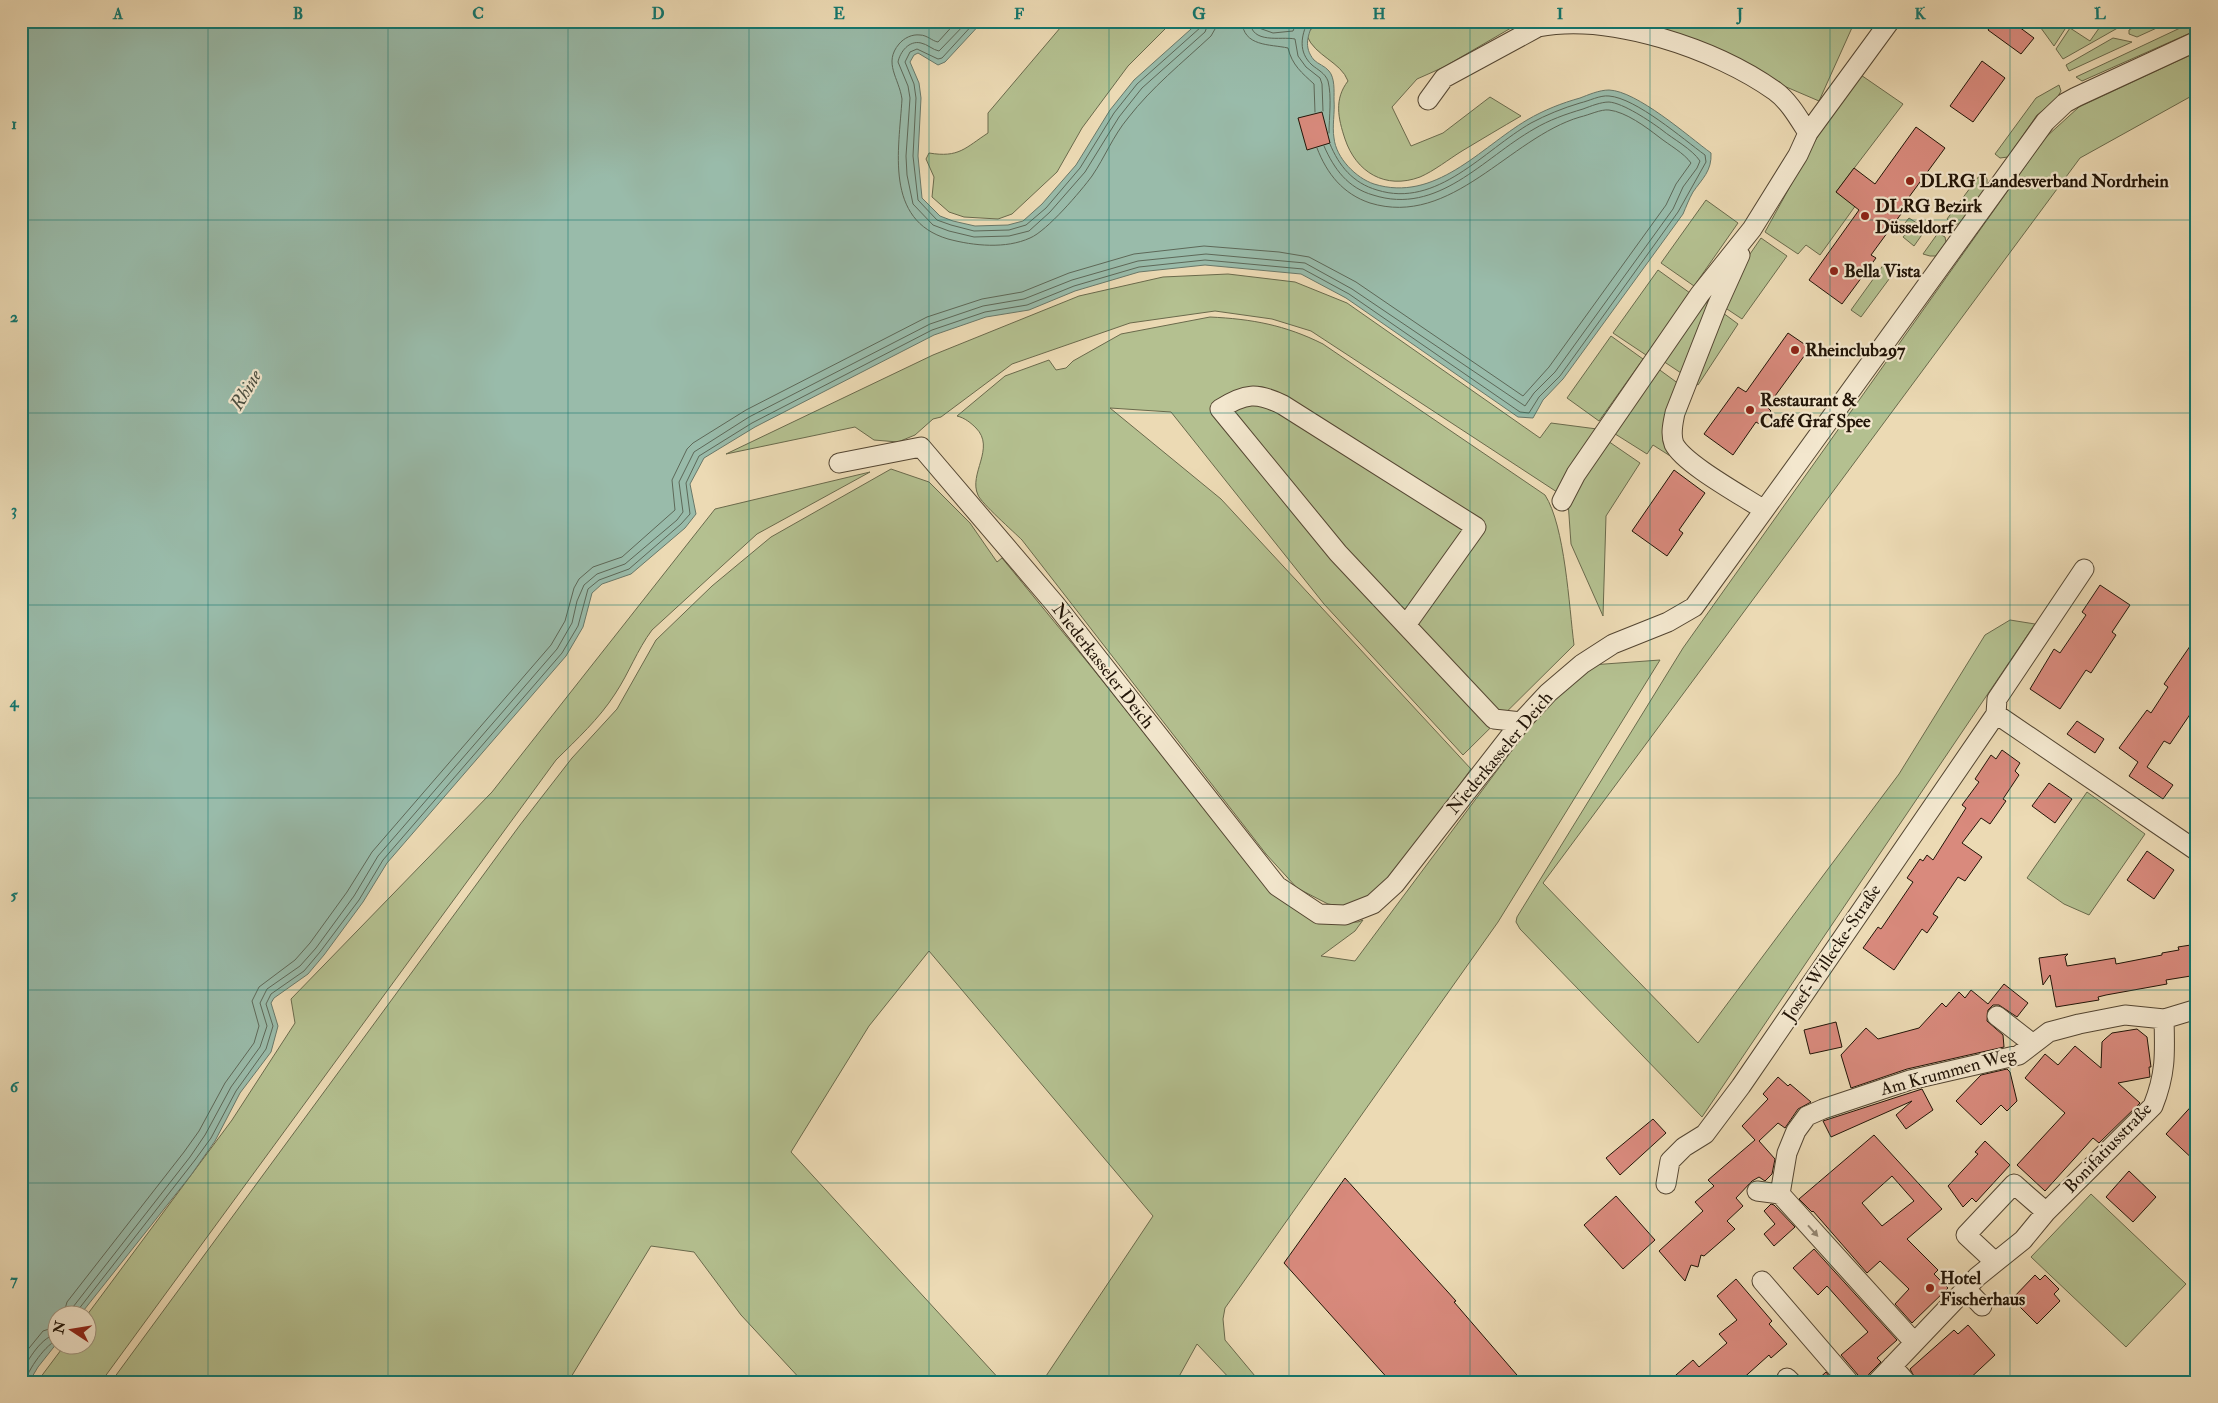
<svg xmlns="http://www.w3.org/2000/svg" width="2218" height="1403" font-family="'IM FELL Double Pica',serif">
  <rect width="100%" height="100%" fill="#ecdab4"/>
  <filter id="stains"><feTurbulence type="fractalNoise" baseFrequency=".004" numOctaves="4"/><feColorMatrix values="0 0 0 0 .2 0 0 0 0 .09 0 0 0 0 .02 0 0 0 .5 -.17"/></filter>
  <radialGradient id="worn" r=".72"><stop offset=".6" stop-color="#630" stop-opacity="0"/><stop offset="1" stop-color="#630" stop-opacity=".3"/></radialGradient>
  <path fill="#b4c090" stroke="#6a6a4c" d="M1066 21H1173L1128 66 1082 128 1057 172 1012 214 998 219 964 217 949 212 932 197 934 177 926 159 929 153C959 158 965 148 988 133V113Z
    M1323 21H1523L1444 67 1417 79 1392 107 1411 146 1443 133 1490 97 1521 116C1502 127 1482 139 1462 151 1449 159 1434 171 1420 177 1385 190 1356 172 1345 139 1338 118 1334 99 1348 81 1341 62 1315 56 1307 36L1310 30Z
    M1601 21H1855L1819 101 1667 36Z
    M2040 21H2059L2067 26 2054 46 2038 24Z
    M2104 21H2130L2063 59 2056 49 2070 28 2090 41Z
    M2145 21H2172L2137 37 2129 34V30Z
    M2195 21H2197V30L2082 81 2076 77Z
    M2113 38 2132 42 2069 71 2066 65Z
    M2197 52V93L2080 158 1543 883 1698 1043 1899 774 1985 635 2010 620 2035 624 1702 1117 1520 929 1516 922 1517 917 1683 648 2046 137 2079 107Z
    M1858 73 1903 104 1836 192 1842 196 1861 198 1820 255 1806 245 1798 254 1765 232 1820 132Z
    M2059 85 2061 91 2056 100 2037 115 2008 157 2000 158 1995 154 2036 98Z
    M1982 172 1987 179V187L1959 224H1954L1947 219Z
    M1706 200 1738 223 1694 286 1661 263Z
    M1909 218 1926 229 1914 246 1903 237 1911 227 1905 223Z
    M1938 233 1945 237 1946 242 1936 256H1930L1923 254Z
    M1761 238 1787 256 1742 319 1721 305 1737 273Z
    M1884 264 1895 271 1861 317 1851 310Z
    M1658 270 1690 293 1646 355 1613 333Z
    M1228 274 1295 282 1347 303 1540 438 1551 423 1597 429 1560 494 1311 331 1272 319 1215 311 1130 323 1012 364 941 417 933 419 915 435 898 442 874 440 855 427 726 454 933 355 1079 296 1163 277Z
    M1704 301 1711 306 1684 375 1663 361Z
    M1719 310 1738 324 1698 385 1691 380Z
    M1210 317C1252 319 1285 325 1323 344L1545 495C1565 526 1569 606 1574 645L1463 755 1324 604 1171 412 1110 408 1221 499 1471 769 1401 866 1371 895 1346 907 1328 904 1297 888 1266 854 1022 540C1014 532 981 503 978 495 968 474 996 448 976 428 971 423 965 418 957 416L1005 376 1049 360 1056 370 1066 368 1073 361 1121 334Z
    M1611 336 1643 359 1599 421 1567 398Z
    M1657 368 1679 384 1675 459 1653 445 1647 454 1612 432Z
    M1605 439 1640 463 1606 516 1603 616 1571 544 1568 501Z
    M891 469 929 482 970 523 997 562 1002 558 1093 669 1260 878 1334 922H1358L1363 920 1355 931 1321 956 1355 961 1525 733 1552 699 1591 665 1660 660 1498 922 1225 1308 1223 1319 1225 1340 1260 1382H1233L1197 1344 1176 1382H1042L1153 1216 929 951 869 1026 791 1152 1002 1382H803L741 1315 694 1252 651 1246 568 1382H111L520 825 572 758 617 709 656 640 712 586 771 537Z
    M870 472 757 534 652 630C637 650 629 673 615 694 599 719 577 739 556 760L101 1382H37L64 1346H88L87 1315 232 1120 295 1023 291 999 492 792 715 509Z
    M2087 792 2145 834 2089 915 2064 904 2027 878Z
    M2091 1194 2186 1284 2126 1347 2031 1257Z"/>
  <path fill="#9ba" stroke="#697869" d="M21 21H983L945 62 938 65 918 53 914 55 910 62 919 83 921 98 918 156 922 198 940 216 953 221 975 226 1008 225 1023 221 1042 204 1076 165 1110 110 1134 80 1200 21H1257L1273 28 1291 27 1295 21H1314C1308 35 1303 47 1314 60 1318 64 1325 66 1329 71 1335 78 1334 91 1334 100 1335 113 1332 126 1334 138 1336 158 1356 178 1374 184 1435 203 1480 148 1527 120 1544 110 1562 103 1580 98 1588 95 1599 90 1609 90 1637 91 1688 136 1711 153 1712 171 1702 179 1693 192 1689 199 1686 207 1683 214L1563 379 1543 400 1533 418 1518 417 1346 298 1301 274 1205 265 1139 272 1075 291 1029 310 986 317 934 335 755 427 704 458 690 484 696 514 685 528 631 574 602 584 592 593 583 627 566 656 387 863 363 902 324 955 308 974 274 998 271 1003 278 1026 271 1052 240 1093 215 1141 191 1175 80 1315 58 1316 57 1343 38 1367 29 1382H21Z"/>
  <g fill="none" stroke-linecap="round" stroke-linejoin="round">
    <path stroke="#5d6858" stroke-width="1" d="M957 21 938 42C932 41 927 35 920 35 912 34 904 38 899 44 883 63 899 78 902 99 899 150 884 220 948 239 974 246 1006 249 1030 238 1047 231 1081 191 1092 176 1105 157 1113 136 1128 118 1152 87 1182 63 1211 36L1215 29 1216 21
      M968 21 939 51C933 50 927 44 921 43 909 40 900 52 898 62L908 86 910 98 906 156 907 175 913 204 933 225 949 231 974 237 1009 236 1029 231 1050 212 1085 172 1119 117 1142 88 1205 32 1209 21
      M976 21 942 58 938 59 917 49 910 52 905 62 914 84 916 98 913 156 918 200 937 220 951 225 974 231 1009 230 1026 225 1046 208 1080 168 1114 113 1137 84 1201 27 1203 21
      M1242 21C1243 47 1270 44 1288 48 1292 65 1302 73 1314 84L1315 112
      M1250 21C1251 45 1281 36 1295 39L1298 56 1306 67 1320 78 1322 84 1323 111
      M1256 21 1259 28 1273 33 1293 31 1297 21
      M1308 21C1301 36 1298 52 1312 65 1318 70 1325 73 1328 81 1332 97 1329 117 1329 133
      M63 1316 67 1302 184 1152 199 1131 225 1083 254 1043 259 1026 252 1001 259 987 295 960 310 943 347 892 372 852 551 645 565 621 574 588 579 579 593 567 622 557 675 510 672 480 687 449 693 443 746 410 927 317 982 299 1022 292 1069 273 1134 254 1204 246 1279 252 1309 257 1356 282 1523 396 1549 367 1666 205 1676 184 1691 163C1684 153 1669 145 1659 137 1646 127 1626 112 1609 110 1601 109 1589 115 1580 117 1509 138 1452 228 1370 203 1343 194 1327 174 1317 148
      M71 1316 73 1307 190 1157 205 1135 231 1087 260 1047 267 1026 260 1003 267 989 300 966 316 948 354 896 378 856 557 649 572 623 577 601 584 585 597 574 625 564 677 520 683 512 679 482 694 452 749 417 930 324 983 306 1024 299 1072 280 1138 261 1206 254 1305 263 1352 289 1525 406 1534 393 1555 372 1673 209 1683 187 1697 168 1700 161C1692 149 1673 139 1662 130 1650 121 1623 103 1609 102 1601 102 1591 106 1583 109 1566 114 1549 120 1534 129 1483 158 1438 216 1373 195 1348 188 1334 169 1324 146
      M77 1316 78 1310 195 1160 211 1138 236 1091 266 1049 273 1026 266 1004 271 994 304 971 320 952 359 900 383 860 562 653 578 626 588 589 599 580 629 569 681 524 690 514 686 483 699 456 752 423 932 330 985 312 1027 305 1074 286 1139 267 1205 260 1303 269 1349 294 1520 412 1529 413 1539 397 1560 376 1678 212 1706 162 1705 155C1683 139 1636 98 1609 96 1600 95 1589 101 1580 103 1563 108 1546 115 1531 123 1484 150 1437 209 1377 190 1353 183 1339 166 1330 144
      M21 1358 43 1331 58 1326
      M21 1373C28 1360 42 1335 58 1334
      M25 1382C27 1371 47 1342 58 1340"/>
  </g>
  <path fill="#d98a7d" stroke="#211407" fill-rule="evenodd" d="M1994 21H2011L2034 38 2021 54 1988 30Z
    M1982 61 2005 78 1973 122 1950 106Z
    M1322 112 1330 143 1307 150 1298 118Z
    M1916 127 1945 148 1898 212 1901 214 1871 255 1876 258 1842 304 1809 280 1859 210 1836 192 1854 168 1875 184Z
    M1788 333 1810 348 1767 407 1771 411 1761 425 1756 422 1733 455 1704 434 1738 387 1746 392Z
    M1674 470 1705 493 1679 530 1683 533 1667 556 1632 531Z
    M2100 585 2130 605 2112 632 2116 635 2091 673 2086 670 2060 709 2030 689 2054 649 2060 653 2086 615 2082 612Z
    M2197 636V704L2170 744 2164 741 2147 767 2173 785 2163 799 2129 776 2138 762 2119 748 2147 710 2151 713 2168 687 2164 684Z
    M2077 721 2104 739 2095 753 2067 734Z
    M2002 750 2020 763 2015 771 2019 775 2003 799 2006 801 1990 824 1981 818 1962 843 1982 857 1965 881 1958 877 1933 914 1938 917 1927 933 1922 929 1894 970 1863 948 1878 927 1881 929 1913 882 1907 878 1920 859 1923 861 1927 855 1933 860 1966 808 1962 805 1979 782 1975 779 1991 755 1996 759Z
    M2049 783 2072 799 2055 823 2032 806Z
    M2147 851 2174 870 2154 899 2127 880Z
    M2197 944V975L2166 980 2167 984 2106 995 2098 997 2099 1000 2056 1007 2050 975 2043 985 2039 958 2068 954 2065 957 2067 966 2115 958 2116 964 2162 955V953L2179 950 2178 947Z
    M2004 984 2028 1003 2017 1017 1999 1005H1993L1988 1010 1987 1021 2003 1035 2004 1047 1907 1069 1851 1088 1841 1055 1866 1028 1878 1039 1919 1028 1942 1003 1946 1007 1959 992 1965 998 1971 990 1988 1004Z
    M1836 1022 1842 1047 1810 1054 1804 1030Z
    M2137 1029 2147 1037 2151 1067H2149L2150 1077 2118 1083 2140 1103 2099 1143 2093 1138 2045 1191 2017 1165 2065 1113 2025 1078 2045 1054 2058 1065 2075 1046 2101 1068 2102 1042 2105 1039 2112 1033Z
    M2007 1069 2010 1072 2017 1101 2007 1111 2001 1105 1981 1125 1956 1101 1981 1075Z
    M1778 1077 1788 1086 1790 1084 1811 1102 1798 1109 1785 1128 1778 1123 1759 1141 1775 1159 1772 1174 1765 1181 1759 1177 1752 1181 1736 1198 1743 1206 1727 1221 1735 1229 1704 1256 1701 1255 1698 1267 1691 1265 1685 1281 1659 1251 1703 1211 1695 1202 1714 1186 1708 1180 1755 1140 1742 1126 1768 1099 1763 1094Z
    M1922 1089 1933 1110 1906 1129 1896 1115 1912 1101 1831 1137 1823 1121Z
    M2197 1100V1163L2166 1134Z
    M1653 1119 1666 1133 1620 1175 1606 1158Z
    M1874 1135 1942 1209 1907 1239 1938 1270 1934 1274 1948 1288 1912 1323 1895 1304 1909 1289 1880 1261 1867 1273 1813 1211 1812 1212 1799 1199ZM1892 1176 1914 1201 1882 1226 1862 1203Z
    M1985 1141 2010 1165 1976 1202 1972 1198 1963 1207 1948 1186 1978 1154 1975 1152Z
    M2129 1171 2156 1197 2133 1222 2106 1197Z
    M1345 1178 1456 1301 1454 1302 1523 1382H1391L1284 1263Z
    M1616 1196 1655 1240 1623 1269 1584 1225Z
    M1771 1204 1774 1205 1795 1227 1774 1246 1764 1234 1775 1224 1764 1211Z
    M1814 1249 1897 1340 1877 1358 1881 1362 1869 1374 1866 1382H1860L1858 1375 1841 1355 1868 1332 1827 1286 1818 1295 1793 1268Z
    M2035 1275 2040 1280 2045 1275 2059 1289 2054 1294 2060 1301 2037 1324 2012 1299Z
    M1736 1279 1772 1321 1769 1324 1787 1344 1771 1358 1769 1355 1739 1382H1668L1693 1360 1699 1367 1727 1343 1719 1334 1737 1320 1717 1296Z
    M1968 1325 1995 1355 1966 1382 1960 1375 1952 1382H1917L1910 1369 1954 1330 1958 1334Z
    M1826 1372 1834 1382H1815Z"/>
  <g fill="none" stroke-linecap="round" stroke-linejoin="round">
    <defs>
      <path id="minor" d="M1428 100 1444 78 1538 27C1610 13 1716 49 1775 91 1789 101 1799 119 1808 133L1798 155 1752 229 1700 294 1576 474 1562 501
        M1808 133 1890 21
        M1740 255 1717 306 1675 413C1673 423 1670 434 1674 444 1684 464 1743 496 1764 510
        M839 463 921 447 1055 604 1277 886 1319 914 1345 915 1373 904 1395 884 1521 722 1548 693 1582 664 1613 644 1668 622 1694 607 2045 122 2065 103 2076 97 2197 41
        M1406 625 1476 527 1283 405C1257 392 1245 393 1220 409L1338 553 1494 719 1521 722
        M1996 714 2197 851
        M1997 1016 2033 1044
        M1666 1184 1670 1161 1684 1147 1705 1134 1741 1086 1996 714 1997 699 2084 569
        M1757 1191 1780 1194 1787 1153 1796 1131 1807 1116 1823 1109 1910 1080 2019 1055 2049 1032 2079 1024 2125 1015 2164 1019 2197 1009
        M1780 1194 1914 1342
        M1995 1262 1966 1235 2014 1184 2046 1212
        M1762 1281 1849 1382
        M1966 1289 1982 1306
        M1892 1366 1906 1382
        M1787 1378 1791 1382
        M1877 1382 1977 1277 2023 1240 2046 1212 2153 1106C2166 1074 2165 1053 2164 1019"/>
    </defs>
    <use href="#minor" stroke="#544632" stroke-width="21"/>
    <use href="#minor" stroke="#f3e7ce" stroke-width="19"/>
  </g>
  <defs><path id="oneway-solid" d="M-6-.8H1V-3.2L6.5 0L1 3.2V.8H-6Z" transform="scale(1.25)"/></defs>
  <use fill="#948874" href="#oneway-solid" transform="translate(1813 1231) rotate(48)"/>
  <path fill="none" stroke="#0f766e" stroke-width="1" stroke-opacity="0.55" d="M208 21V1382M388 21V1382M568 21V1382M749 21V1382M929 21V1382M1109 21V1382M1289 21V1382M1470 21V1382M1650 21V1382M1830 21V1382M2010 21V1382M21 220H2197M21 413H2197M21 605H2197M21 798H2197M21 990H2197M21 1183H2197"/>
  <g fill="#8f2418" stroke="#f3e7ce" stroke-width="2">
    <circle cx="1910" cy="181" r="5"/>
    <circle cx="1865" cy="216" r="5"/>
    <circle cx="1834" cy="271" r="5"/>
    <circle cx="1795" cy="350" r="5"/>
    <circle cx="1750" cy="410" r="5"/>
    <circle cx="1930" cy="1288" r="5"/>
  </g>
  <g text-anchor="middle" dominant-baseline="central" stroke-width="4.5" stroke-linejoin="round" paint-order="stroke">
    <g font-size="18" font-weight="bold" fill="#211407" stroke="#f3e7ce" text-anchor="start">
      <text x="1920" y="181">DLRG Landesverband Nordrhein</text>
      <text x="1875" y="206">DLRG Bezirk<tspan x="1875" dy="21">Düsseldorf</tspan></text>
      <text x="1844" y="271">Bella Vista</text>
      <text x="1805" y="350">Rheinclub297</text>
      <text x="1760" y="400">Restaurant &amp;<tspan x="1760" dy="21">Café Graf Spee</tspan></text>
      <text x="1940" y="1278">Hotel<tspan x="1940" dy="21">Fischerhaus</tspan></text>
    </g>
    <g font-size="18" fill="#211407" stroke="#f3e7ce">
      <text transform="translate(1103 666) rotate(52)">Niederkasseler Deich</text>
      <text transform="translate(1500 753) rotate(-50)">Niederkasseler Deich</text>
      <text transform="translate(1832 953) rotate(-56)">Josef-Willecke-Straße</text>
      <text transform="translate(1948 1072) rotate(-15)">Am Krummen Weg</text>
      <text transform="translate(2108 1148) rotate(-46)">Bonifatiusstraße</text>
    </g>
    <g font-size="19" font-style="italic" fill="#4b4e40" stroke="#f3e7ce">
      <text transform="translate(246 390) rotate(-59)">Rhine</text>
    </g>
  </g>
  <rect width="2218" height="1403" fill="none" stroke="#ecdab4" stroke-width="55"/>
  <g transform="translate(72 1330) rotate(282)"><circle r="24" fill="#f3e7ce" stroke="#9f937e"/>
  <path d="M0-4L9 19L0 12L-9 19Z" fill="#8f2418"/>
  <text y="-8" font-size="14" font-weight="bold" text-anchor="middle" fill="#211407">N</text>
  </g>
  <rect x="28" y="28" width="2162" height="1348" fill="none" stroke="#0f766e" stroke-width="2"/>
  <g font-size="16" text-anchor="middle" font-weight="bold" fill="#0f766e">
    <text x="118" y="19">A</text>
    <text x="298" y="19">B</text>
    <text x="478" y="19">C</text>
    <text x="658" y="19">D</text>
    <text x="839" y="19">E</text>
    <text x="1019" y="19">F</text>
    <text x="1199" y="19">G</text>
    <text x="1379" y="19">H</text>
    <text x="1560" y="19">I</text>
    <text x="1740" y="19">J</text>
    <text x="1920" y="19">K</text>
    <text x="2100" y="19">L</text>
    <text x="14" y="129">1</text>
    <text x="14" y="322">2</text>
    <text x="14" y="515">3</text>
    <text x="14" y="707">4</text>
    <text x="14" y="900">5</text>
    <text x="14" y="1092">6</text>
    <text x="14" y="1285">7</text>
  </g>
  <rect width="100%" height="100%" filter="url(#stains)"/>
  <rect width="100%" height="100%" fill="url(#worn)"/>
</svg>
